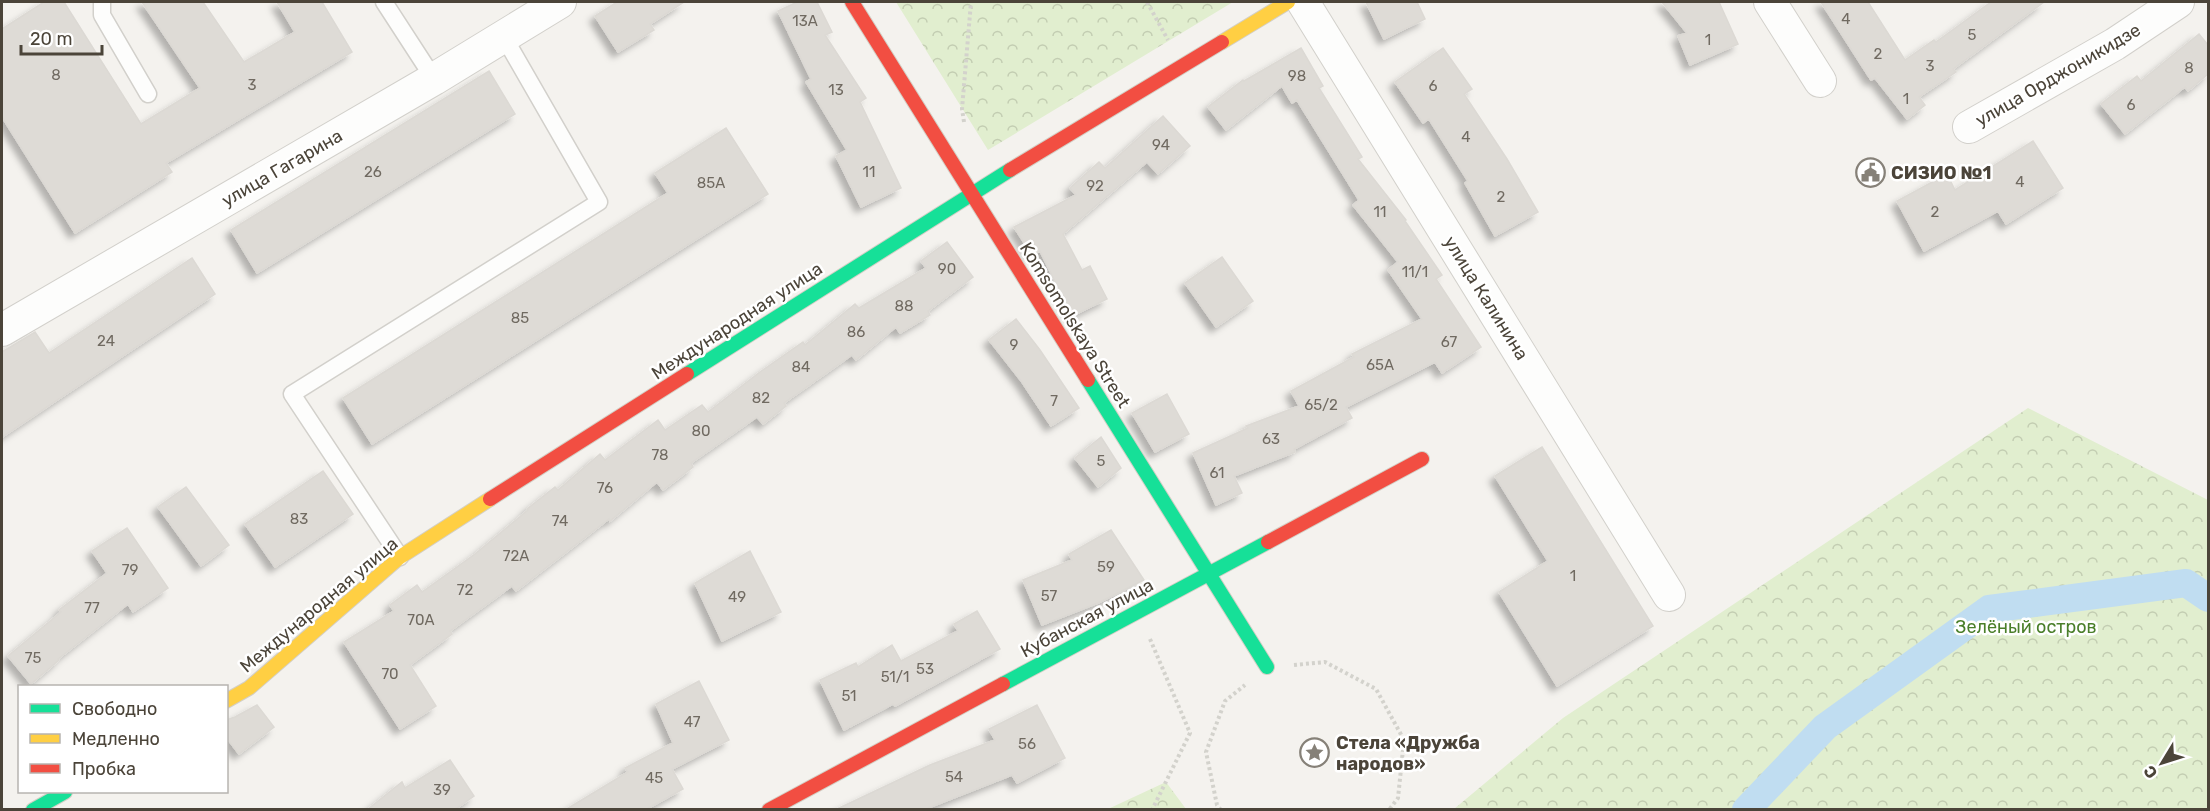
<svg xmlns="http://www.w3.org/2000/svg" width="2210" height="811" font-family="Rubik,sans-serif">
  <defs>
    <pattern id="forest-crowns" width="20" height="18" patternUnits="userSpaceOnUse" patternTransform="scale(1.5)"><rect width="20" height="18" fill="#e1eecf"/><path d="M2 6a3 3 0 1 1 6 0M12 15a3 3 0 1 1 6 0" fill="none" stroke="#c3cdb2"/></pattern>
    <filter id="shadow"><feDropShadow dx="-5.5" dy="5.5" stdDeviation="3" flood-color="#0004"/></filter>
  </defs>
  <rect width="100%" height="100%" fill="#f4f2ee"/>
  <path fill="url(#forest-crowns)" d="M896 2H1233L988 150Z
    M2028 408 2208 500V809H1454L1563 718Z
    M1166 782 1186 809H1108Z"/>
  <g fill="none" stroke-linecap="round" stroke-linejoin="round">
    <path stroke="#c0ddf1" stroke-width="28" d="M1746 810 1825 727 1989 609 2186 583 2208 598"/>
  </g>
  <path fill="#dedbd6" stroke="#dcd9d4" stroke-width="1.5" filter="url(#shadow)" d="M44 2H64L141 124 200 88 142 2H203L244 62 295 32 277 2H322L352 52 166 163 172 172 75 233 2 117V29Z
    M617 2H684L650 24 654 30 618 52 595 16Z
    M797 2H817L832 32 825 35 866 98 860 102 901 188 861 207 836 156 847 150 806 82 811 79 778 11Z
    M1366 2H1417L1425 19 1384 39Z
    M1662 2H1719L1738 44 1690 65 1678 36 1687 33Z
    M1821 2H1868L1905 60 1934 40 1936 42 1991 2H2044L1953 69 1956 72 1919 97 1925 105 1907 119 1875 78 1871 80Z
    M2199 34 2208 45V74L2188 91 2185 87 2125 134 2101 104 2137 76 2141 81Z
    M1301 48 1323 86 1319 88 1362 157 1358 159 1406 220 1405 221 1442 275 1436 279 1481 347 1442 373 1435 362 1346 407 1352 418 1294 449 1295 452 1234 476 1242 493 1216 505 1193 453 1248 428 1246 426 1299 406 1291 391 1354 357 1352 354 1422 319 1388 270 1398 262 1353 205 1359 200 1297 100 1292 103 1282 86 1226 130 1208 107 1243 80 1244 81Z
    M1443 48 1472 89 1464 94 1507 159 1538 212 1495 236 1465 183 1468 181 1429 119 1423 123 1395 82Z
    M489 71 515 114 257 273 231 230Z
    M1163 116 1190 146 1158 174 1147 162 1063 234 1082 270 1090 266 1107 299 1072 316 1040 251 1032 255 1014 227 1076 195 1070 188 1099 162 1105 168Z
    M726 128 768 194 372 444 343 398 668 193 655 173Z
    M2033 141 2063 188 2006 224 1998 211 1924 251 1897 201 1947 174 1955 190Z
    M947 242 973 277 928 311 930 315 900 333 896 327 856 360 852 355 784 403 786 406 763 424 757 417 691 463 693 467 663 490 657 482 610 521 609 519 516 591 512 586 450 631 452 634 410 665 436 706 400 729 344 642 394 611 390 605 417 585 422 592 475 554 528 510 527 509 555 487 558 490 600 454 605 460 658 420 665 430 702 405 708 412 760 372 803 342 805 345 855 304 859 308 926 268 921 261Z
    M1222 257 1253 301 1216 327 1185 283Z
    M192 258 215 294 2 437V352L35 332 49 353Z
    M1016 319 1040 350 1079 408 1051 426 1022 382 989 340Z
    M1167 394 1189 434 1155 452 1132 413Z
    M1101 437 1121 468 1098 487 1075 458Z
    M1542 447 1653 626 1557 686 1499 592 1548 561 1495 476Z
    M323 471 353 514 275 567 245 524Z
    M186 487 229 545 201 566 158 507Z
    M127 528 168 588 133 612 128 604 58 659 59 660 31 684 8 656 61 612 59 610 107 573 92 551Z
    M1111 530 1144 580 1098 603 1042 625 1023 580 1072 560 1069 554Z
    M750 551 781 612 722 641 695 583Z
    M977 611 1000 649 895 706 893 704 844 730 820 680 856 663 858 667 892 645 901 661 958 631 954 624Z
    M699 681 729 740 672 769 683 789 645 810H565L628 772 625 768 673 743 656 704Z
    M257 705 274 727 239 754 226 737V720L235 717Z
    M1037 705 1065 758 1017 783 1012 775 923 810H835L930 765 995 740 989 729Z
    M450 760 474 796 454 810H367L402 782 405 788Z"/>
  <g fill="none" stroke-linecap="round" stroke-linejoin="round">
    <defs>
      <path id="lane" d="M102 2V15L148 94
        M384 2 434 79
        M400 557 292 394 599 202 504 37"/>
      <path id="street" d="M1303 2 1669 595
        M1770 2 1820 81
        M1969 127 2115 44 2178 2
        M2 330 434 79 560 2"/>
      <path id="fast" d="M687 374 1010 170
        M1088 380 1267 667
        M1003 684 1268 542
        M33 810 65 792"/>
      <path id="slow" d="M1222 42 1288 2
        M226 701 249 688 400 557 490 499"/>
      <path id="jam" d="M852 2 1088 380
        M1010 170 1222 42
        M490 499 687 374
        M1268 542 1422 459
        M769 810 1003 684"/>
    </defs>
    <use href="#lane" stroke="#d2d0cb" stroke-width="19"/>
    <use href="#street" stroke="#d2d0cb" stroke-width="34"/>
    <use href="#fast" stroke="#d3cfc5" stroke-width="16"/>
    <use href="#slow" stroke="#d3cfc5" stroke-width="16"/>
    <use href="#jam" stroke="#d3cfc5" stroke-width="16"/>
    <path stroke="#d3d2cc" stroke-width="4" stroke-dasharray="3 3" stroke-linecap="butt" d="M1147 2 1168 40
      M964 122 962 109 971 2
      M1150 639 1190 733 1152 810
      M1294 665 1325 662 1376 689 1404 740 1398 798 1389 810
      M1221 810 1217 805 1206 752 1225 701 1245 685"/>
    <use href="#lane" stroke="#fdfdfc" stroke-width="16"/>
    <use href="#street" stroke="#fdfdfc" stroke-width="32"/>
    <use href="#fast" stroke="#16e098" stroke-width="14"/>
    <use href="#slow" stroke="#ffcf43" stroke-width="14"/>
    <use href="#jam" stroke="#f24e42" stroke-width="14"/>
  </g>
  <defs>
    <symbol id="civic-ring" viewBox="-11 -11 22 22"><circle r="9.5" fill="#fff" stroke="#868178" stroke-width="1.5"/><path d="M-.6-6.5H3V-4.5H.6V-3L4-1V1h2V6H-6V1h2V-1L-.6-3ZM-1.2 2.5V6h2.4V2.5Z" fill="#868178"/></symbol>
    <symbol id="sight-ring" viewBox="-11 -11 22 22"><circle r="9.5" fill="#fff" stroke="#868178" stroke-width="1.5"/><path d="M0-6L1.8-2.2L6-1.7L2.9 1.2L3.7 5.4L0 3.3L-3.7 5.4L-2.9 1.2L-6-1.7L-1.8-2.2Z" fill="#868178"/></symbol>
  </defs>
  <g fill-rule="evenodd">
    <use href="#civic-ring" x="1854" y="156" width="33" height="33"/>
    <use href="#sight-ring" x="1298" y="736" width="33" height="33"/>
  </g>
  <g text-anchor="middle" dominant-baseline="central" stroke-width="5" stroke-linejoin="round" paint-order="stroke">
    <g font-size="15" fill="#706a61">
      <text x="1846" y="19">4</text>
      <text x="805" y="21">13А</text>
      <text x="1972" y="35">5</text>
      <text x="1708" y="40">1</text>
      <text x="1878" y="54">2</text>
      <text x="1930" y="66">3</text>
      <text x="2189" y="68">8</text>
      <text x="56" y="75">8</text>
      <text x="1297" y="76">98</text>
      <text x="252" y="85">3</text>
      <text x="1433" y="86">6</text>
      <text x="836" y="90">13</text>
      <text x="1906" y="99">1</text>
      <text x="2131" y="105">6</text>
      <text x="1466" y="137">4</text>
      <text x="1161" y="145">94</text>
      <text x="373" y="172">26</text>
      <text x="869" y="172">11</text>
      <text x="2020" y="182">4</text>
      <text x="711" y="183">85А</text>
      <text x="1095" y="186">92</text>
      <text x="1501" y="197">2</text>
      <text x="1380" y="212">11</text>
      <text x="1935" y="212">2</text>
      <text x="947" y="269">90</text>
      <text x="1415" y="272">11/1</text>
      <text x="904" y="306">88</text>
      <text x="520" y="318">85</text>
      <text x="856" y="332">86</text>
      <text x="106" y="341">24</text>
      <text x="1449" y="342">67</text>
      <text x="1014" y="345">9</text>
      <text x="1380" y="365">65А</text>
      <text x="801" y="367">84</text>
      <text x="761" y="398">82</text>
      <text x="1054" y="401">7</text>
      <text x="1321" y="405">65/2</text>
      <text x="701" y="431">80</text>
      <text x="1271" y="439">63</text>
      <text x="660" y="455">78</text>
      <text x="1101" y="461">5</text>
      <text x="1217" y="473">61</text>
      <text x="605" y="488">76</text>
      <text x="299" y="519">83</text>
      <text x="560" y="521">74</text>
      <text x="516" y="556">72А</text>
      <text x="1106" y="567">59</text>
      <text x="130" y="570">79</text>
      <text x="1573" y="576">1</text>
      <text x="465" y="590">72</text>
      <text x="1049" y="596">57</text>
      <text x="737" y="597">49</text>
      <text x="92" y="608">77</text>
      <text x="421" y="620">70А</text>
      <text x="33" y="658">75</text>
      <text x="925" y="669">53</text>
      <text x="390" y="674">70</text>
      <text x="895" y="677">51/1</text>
      <text x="849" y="696">51</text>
      <text x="692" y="722">47</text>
      <text x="1027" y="744">56</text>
      <text x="954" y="777">54</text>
      <text x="654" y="778">45</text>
      <text x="442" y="790">39</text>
    </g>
    <g font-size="18" fill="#4b4439" stroke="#fff">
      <text transform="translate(2058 75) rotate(-30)">улица Орджоникидзе</text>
      <text transform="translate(282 168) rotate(-30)">улица Гагарина</text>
      <text transform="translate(1486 298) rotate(58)">улица Калинина</text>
      <text transform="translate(737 321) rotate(-33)">Международная улица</text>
      <text transform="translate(1075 325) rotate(58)">Komsomolskaya Street</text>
      <text transform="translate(319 605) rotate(-40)">Международная улица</text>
      <text transform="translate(1087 618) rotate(-28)">Кубанская улица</text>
    </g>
    <g font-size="18" font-weight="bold" fill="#4b4439" stroke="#fff" text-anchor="start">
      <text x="1891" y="173">СИЗИО №1</text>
      <text x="1336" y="743">Стела «Дружба<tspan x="1336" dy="21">народов»</tspan></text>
    </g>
    <g font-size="18" fill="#4a7f2a" stroke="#fff">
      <text x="2026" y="627">Зелёный остров</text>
    </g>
  </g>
  <rect width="2210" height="811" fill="none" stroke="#4b4439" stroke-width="6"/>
  <rect x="18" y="685" width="210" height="108" fill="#ffffff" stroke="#b7b4b0" stroke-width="1.5"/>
  <rect x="30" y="704" width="30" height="9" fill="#16e098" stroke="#b7b4b0" stroke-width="1.5"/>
  <text x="72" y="715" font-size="18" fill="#4b4439">Свободно</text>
  <rect x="30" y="734" width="30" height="9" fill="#ffcf43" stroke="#b7b4b0" stroke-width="1.5"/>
  <text x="72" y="745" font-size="18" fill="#4b4439">Медленно</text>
  <rect x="30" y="764" width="30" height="9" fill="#f24e42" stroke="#b7b4b0" stroke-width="1.5"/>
  <text x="72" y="775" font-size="18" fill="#4b4439">Пробка</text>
  <g transform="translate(2162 763) rotate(232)" stroke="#ffffff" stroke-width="4.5" paint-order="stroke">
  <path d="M0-4.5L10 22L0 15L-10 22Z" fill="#4b4439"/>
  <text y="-9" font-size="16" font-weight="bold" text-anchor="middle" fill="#4b4439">С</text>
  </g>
  <path d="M21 45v9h81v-9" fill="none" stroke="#4b4439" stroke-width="3"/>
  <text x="30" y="45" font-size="18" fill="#4b4439" stroke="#ffffff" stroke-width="4.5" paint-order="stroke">20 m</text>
</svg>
